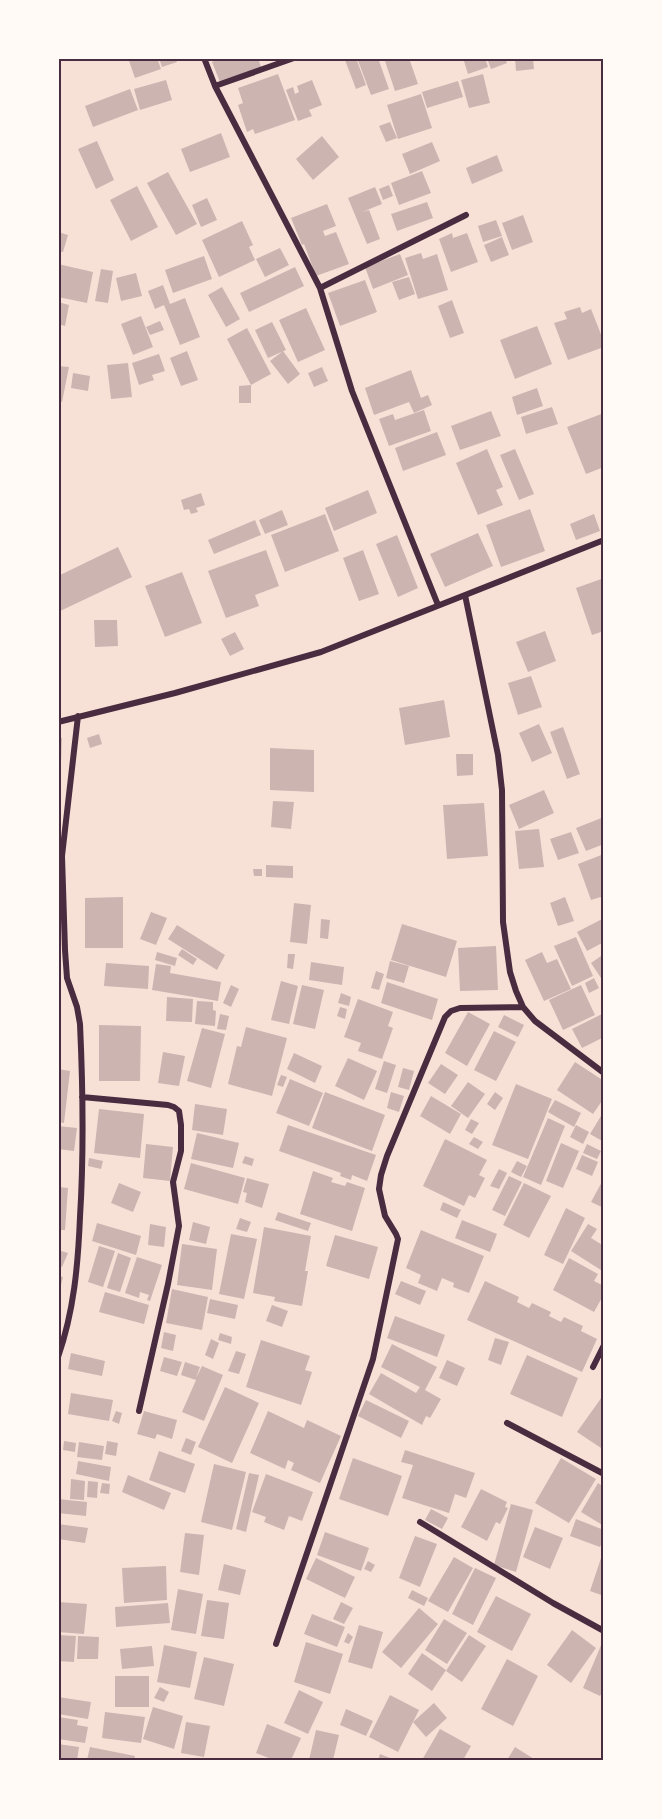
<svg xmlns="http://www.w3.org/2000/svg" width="662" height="1819" font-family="Inter,sans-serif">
  <rect width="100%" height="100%" fill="#f7e1d7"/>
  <path fill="#ccb4b1" d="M128 58H157L161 69 135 78Z
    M159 58H175L177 62 162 67Z
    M220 58H258L261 67 220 82 212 62Z
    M348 58H356L366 85 356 89 345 60Z
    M357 58H378L389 89 371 95Z
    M384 58H409L418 84 395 91Z
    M463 58H485L488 67 468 74Z
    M487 58H505L507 63 491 69Z
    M515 58H533L534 69 516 71Z
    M278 74 295 120 255 134 253 129 247 132 238 105 243 103 238 88Z
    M483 74 490 103 469 108 461 80Z
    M166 80 172 100 140 110 134 89Z
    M312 80 322 105 309 110 312 116 298 121 286 90 293 87 295 94 299 92 297 86Z
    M458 81 463 97 427 108 422 92Z
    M130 89 138 110 93 127 85 106Z
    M421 94 432 128 398 139 387 105Z
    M390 122 397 138 386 142 379 126Z
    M221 133 230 157 190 172 181 149Z
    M322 136 339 157 313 180 296 159Z
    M97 141 114 180 96 189 78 149Z
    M432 142 440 161 410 174 402 154Z
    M497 155 503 171 472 184 466 168Z
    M422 171 431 193 399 205 391 183Z
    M168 172 197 224 176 235 147 183Z
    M389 185 393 196 383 200 379 189Z
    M137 186 158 227 131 241 110 200Z
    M375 187 382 204 362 212 369 210 380 239 367 244 348 198Z
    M207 198 217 220 201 227 192 205Z
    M427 202 433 218 397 231 391 214Z
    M327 204 336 226 323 231 325 236 336 232 349 264 316 276 304 244 302 245 291 218Z
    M523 215 533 242 512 250 502 223Z
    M496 220 502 236 483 242 478 226Z
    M242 221 253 245 249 247 255 260 219 277 202 240Z
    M58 232 68 235 63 252 58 251Z
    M452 233 453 238 467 233 478 262 451 272 439 239Z
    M502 237 509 255 491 262 484 245Z
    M280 248 289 265 265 277 256 259Z
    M421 253 423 259 437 254 448 290 418 299 405 258Z
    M400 254 408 275 373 289 365 267Z
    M204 256 212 279 173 293 165 270Z
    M58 264 93 272 87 303 58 297Z
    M295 267 304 286 249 312 240 293Z
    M101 269 113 271 108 303 95 301Z
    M136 273 142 296 121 301 116 278Z
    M409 277 415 294 399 300 392 282Z
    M365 280 377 312 340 326 328 293Z
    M163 285 170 304 185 298 200 337 180 345 164 305 155 309 148 291Z
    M222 287 240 319 226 327 208 295Z
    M452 300 464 333 450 338 438 306Z
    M58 302 69 305 65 326 58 324Z
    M580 307 582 313 591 309 604 342V347L568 360 554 323 567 319 564 312Z
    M306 308 325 350 298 362 279 320Z
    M141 316 153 347 133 355 121 324Z
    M160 321 164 330 150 335 146 327Z
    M272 322 286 350 268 358 255 330Z
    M537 326 552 364 515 379 500 340Z
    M247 328 271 374 251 385 227 339Z
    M187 351 198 380 181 386 170 358Z
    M283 351 300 374 288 384 270 361Z
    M159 354 165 371 152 375 154 380 139 385 132 363Z
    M128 363 132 397 111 399 107 365Z
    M58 366 69 367 62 402 58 401Z
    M322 367 328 381 314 387 308 373Z
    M411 370 421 398 428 395 432 405 414 413 409 402 374 415 365 388Z
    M73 373 90 376 88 391 71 388Z
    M251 385V403H239V386Z
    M537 388 543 406 517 415 512 397Z
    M552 407 558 424 526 434 521 417Z
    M424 410 431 431 389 446 379 419 393 414 395 420Z
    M491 411 501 436 460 450 451 426Z
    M604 413V467L586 474 567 427Z
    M437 432 446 455 403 471 395 448Z
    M487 449 503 487 496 490 503 505 478 515 456 463Z
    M515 449 534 494 519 500 500 455Z
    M368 490 377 513 334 531 325 508Z
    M201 493 205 505 196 508 198 512 191 514 189 509 184 510 181 500Z
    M530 509 545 551 501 567 486 525Z
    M282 510 288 525 265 534 259 520Z
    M325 514 339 551 285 572 271 535Z
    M594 514 600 531 576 540 570 524Z
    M255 520 261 535 214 554 208 540Z
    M478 533 493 566 445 587 430 554Z
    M397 535 418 588 398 597 376 544Z
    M118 547 132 577 58 612V576Z
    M266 550 279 586 255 595 259 606 226 618 208 571Z
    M363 550 379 594 359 601 343 558Z
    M182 572 202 623 165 637 145 586Z
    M604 578V631L592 635 576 588Z
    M94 620H117L118 646 95 647Z
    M545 631 556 661 528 672 516 642Z
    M235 632 244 649 230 656 221 639Z
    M531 676 542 707 518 715 508 683Z
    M444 700 450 737 405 745 399 708Z
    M539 724 552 753 532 762 519 733Z
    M563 727 580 774 567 779 550 732Z
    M99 734 102 744 90 748 87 738Z
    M58 738H62L61 763H58Z
    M270 748 314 750V792L270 790Z
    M456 754H473V775L457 776Z
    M544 790 554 813 519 829 509 805Z
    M273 801 294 802 291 829 271 827Z
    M484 803 488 856 447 859 443 805Z
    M604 817V844L586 851 576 828Z
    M539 829 544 867 519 869 515 831Z
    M571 832 579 853 558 860 550 839Z
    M604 854V896L591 900 578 864Z
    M266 865 293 866V878L266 877Z
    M253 869H262V876H254Z
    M123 897V948H85V898Z
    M565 897 574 921 558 926 550 903Z
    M294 903 311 905 307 944 290 942Z
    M151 912 167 918 156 945 140 939Z
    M604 918V942L587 951 577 932Z
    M321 919 330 920 328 939 320 938Z
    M402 924 457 941 446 977 391 960Z
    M177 925 225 955 217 970 168 939Z
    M576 937 593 976 572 986 554 946Z
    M496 946 498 990 460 991 458 948Z
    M182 949 197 959 193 965 178 955Z
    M157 952 177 958 175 966 155 960Z
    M542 952 547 963 557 959 571 989 544 1001 525 960Z
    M288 954H295L293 969 287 968Z
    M604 954V976L601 978 591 963Z
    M390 961 409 966 404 983 386 978Z
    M311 962 344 967 342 985 309 980Z
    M106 963 149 966 148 989 104 986Z
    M156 964 171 966 170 973 221 982 218 1001 152 990Z
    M376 971 384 974 379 990 371 988Z
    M594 978 599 988 589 993 585 983Z
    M281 981 298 986 289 1024 271 1020Z
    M387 982 438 999 432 1020 381 1003Z
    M231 985 239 989 231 1007 223 1003Z
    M302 985 324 990 315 1029 293 1024Z
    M581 985 595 1015 563 1030 549 1000Z
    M341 993 351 997 349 1006 338 1003Z
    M167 997 193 999 192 1022 166 1021Z
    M358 999 393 1012 388 1026 393 1028 382 1059 358 1051 361 1043 344 1037Z
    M197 1001 213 1002V1010L216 1011 215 1026 195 1024Z
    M340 1007 347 1009 345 1019 337 1016Z
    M468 1012 490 1024 467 1066 445 1053Z
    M604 1013V1037L582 1048 572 1029Z
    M220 1014 229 1016 226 1030 217 1029Z
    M504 1015 524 1025 518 1037 498 1027Z
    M99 1025 141 1026 140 1081H99Z
    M246 1027 287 1038 272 1096 228 1084 237 1046 241 1047Z
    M202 1028 225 1034 211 1088 187 1081Z
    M494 1031 516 1042 496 1081 474 1070Z
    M163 1052 185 1056 179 1086 158 1083Z
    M294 1053 322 1066 315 1083 287 1069Z
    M348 1058 377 1071 364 1100 335 1086Z
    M384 1061 396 1065 387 1093 375 1089Z
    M575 1062 604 1081V1098L593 1114 557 1090Z
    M441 1064 458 1075 445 1094 428 1083Z
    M403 1068 414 1071 409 1090 398 1087Z
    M58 1069 70 1071 64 1123 58 1122Z
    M281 1075 287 1077 283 1087 277 1085Z
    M290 1079 323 1093 309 1126 276 1113Z
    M468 1082 485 1094 468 1118 451 1106Z
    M516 1084 552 1099 528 1159 492 1145Z
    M325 1092 385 1115 372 1151 312 1128Z
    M391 1092 404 1096 399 1112 387 1108Z
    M495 1092 503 1098 495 1110 487 1104Z
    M431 1096 461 1114 450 1134 420 1116Z
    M555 1100 581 1113 574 1127 548 1112Z
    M195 1104 227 1109 223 1135 192 1130Z
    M99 1109 144 1114 140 1158 94 1153Z
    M604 1111V1142L590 1134Z
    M548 1118 565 1126 541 1185 523 1177Z
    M471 1119 479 1123 472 1134 465 1130Z
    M288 1125 376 1155 367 1181 352 1175 351 1180 340 1176 341 1173 279 1151Z
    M576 1125 589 1132 583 1144 570 1137Z
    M58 1126 77 1128 74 1151 58 1149Z
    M197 1133 239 1143 233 1168 191 1159Z
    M474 1137 483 1142 478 1149 469 1144Z
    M445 1139 487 1160 479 1175 485 1178 475 1198 469 1195 464 1206 423 1186Z
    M561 1143 579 1151 563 1188 546 1181Z
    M146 1144 173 1147 170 1181 143 1178Z
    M587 1144 601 1151 597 1159 583 1153Z
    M582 1155 598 1162 592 1176 576 1169Z
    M245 1156 254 1159 252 1166 242 1163Z
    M89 1158 103 1161 101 1169 88 1166Z
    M517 1161 527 1166 521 1177 511 1172Z
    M191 1163 245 1178 238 1204 184 1189Z
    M499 1169 507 1173 499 1189 490 1186Z
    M313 1171 333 1178 331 1182 345 1186 347 1182 365 1188 352 1231 300 1214Z
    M509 1176 522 1182 505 1216 492 1210Z
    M247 1178 269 1184 262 1208 245 1202 247 1193 243 1192Z
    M604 1178V1208L591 1202Z
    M119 1183 141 1192 133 1212 111 1203Z
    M524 1183 551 1196 529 1238 503 1225Z
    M58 1187 68 1188 65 1230H58Z
    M443 1202 461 1210 457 1218 440 1210Z
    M566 1208 585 1218 563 1264 544 1255Z
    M278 1212 311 1223 308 1231 275 1220Z
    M240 1218 251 1222 247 1232 236 1229Z
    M462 1220 497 1234 490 1252 455 1238Z
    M193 1222 210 1227 206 1244 189 1240Z
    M97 1223 141 1236 136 1255 92 1241Z
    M150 1224 166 1227 164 1247 148 1245Z
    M588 1224 597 1229 591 1238 604 1246V1272L571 1251Z
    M264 1227 311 1236 305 1271H308L302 1306 274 1301 275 1297 253 1293Z
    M421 1230 484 1256 469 1293 453 1287 454 1283 442 1278 437 1291 418 1283 421 1275 406 1268Z
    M231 1234 257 1239 244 1299 219 1294Z
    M335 1235 378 1247 369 1279 326 1266Z
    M182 1244 217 1249 212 1290 177 1285Z
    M99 1246 115 1251 103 1287 88 1282Z
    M58 1250 68 1253 62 1267 58 1266Z
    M118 1253 131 1258 120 1292 107 1288Z
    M137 1257 162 1265 150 1301 147 1300 149 1295 140 1292 139 1298 125 1293Z
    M569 1258 598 1274 594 1281 604 1286V1294L594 1312 553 1290Z
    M58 1276 63 1277 59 1293H58Z
    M401 1281 426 1291 420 1305 395 1294Z
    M485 1281 519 1297 517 1302 529 1308 532 1303 551 1312 549 1316 561 1322 564 1317 583 1326 581 1331 597 1339 582 1372 467 1320Z
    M172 1289 208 1297 202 1330 166 1323Z
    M105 1292 149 1305 144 1324 99 1312Z
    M210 1299 238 1305 235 1319 207 1313Z
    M272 1305 288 1311 282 1327 266 1321Z
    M395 1316 445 1335 437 1357 387 1338Z
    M164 1332 176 1335 173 1351 161 1348Z
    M220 1333 232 1337 231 1344 218 1340Z
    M495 1338 509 1342 501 1365 488 1360Z
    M211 1339 219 1343 213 1359 205 1355Z
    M261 1340 310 1356 305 1370 312 1372 301 1405 246 1387Z
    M392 1344 437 1367 425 1390 441 1399 430 1418 426 1416 422 1425 369 1394 381 1373 416 1393 420 1387 381 1367Z
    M236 1351 246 1354 239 1374 228 1371Z
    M71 1353 105 1361 102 1376 68 1369Z
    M527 1355 578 1378 562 1417 510 1394Z
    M164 1357 182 1362 177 1376 160 1371Z
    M447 1360 465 1368 457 1386 439 1378Z
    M185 1362 200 1367 196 1378 202 1366 223 1375 204 1421 182 1412 196 1380 181 1375Z
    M225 1387 259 1403 232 1463 198 1447Z
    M71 1393 113 1400 109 1421 68 1414Z
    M604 1394V1450L577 1432Z
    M366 1400 409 1421 401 1438 358 1416Z
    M116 1411 122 1413 119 1424 112 1421Z
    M144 1411 177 1420 172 1439 157 1434 155 1439 137 1434Z
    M268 1411 304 1428 307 1420 341 1436 320 1483 291 1470 294 1463 288 1460 285 1469 250 1453Z
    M186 1438 196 1442 191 1455 181 1451Z
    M64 1441 76 1443 75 1452 63 1450Z
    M107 1441 118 1443 116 1456 105 1454Z
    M79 1442 104 1446 102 1460 77 1457Z
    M405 1450 475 1473 466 1498 455 1494 449 1513 402 1498 413 1465 401 1462Z
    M159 1451 195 1464 185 1493 149 1480Z
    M353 1458 402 1476 388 1516 339 1499Z
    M561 1458 596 1479 569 1523 535 1503Z
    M78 1461 111 1467 109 1481 76 1474Z
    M214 1464 246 1472 232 1530 201 1522Z
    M249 1473 259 1475 246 1532 236 1529Z
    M266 1474 313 1492 302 1521 289 1516 284 1530 264 1522 266 1517 252 1512Z
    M128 1475 171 1493 164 1510 122 1492Z
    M71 1479 85 1481 84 1500 70 1499Z
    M88 1481 98 1482 97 1498 87 1497Z
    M102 1483 110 1484 109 1494 100 1493Z
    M598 1483 604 1487V1526L581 1512Z
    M481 1489 507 1502 505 1507 508 1508 500 1524 496 1522 487 1541 461 1527Z
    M58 1499 87 1502 86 1516 58 1513Z
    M511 1504 533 1510 516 1572 494 1565Z
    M431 1509 448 1518 442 1529 425 1520Z
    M576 1519 604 1530V1538L600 1547 570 1536Z
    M58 1524 88 1528 85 1543 58 1539Z
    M535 1527 563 1538 550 1569 523 1557Z
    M325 1532 369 1548 361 1571 317 1555Z
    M185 1533 204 1535 199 1575 180 1572Z
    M415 1536 437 1544 420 1587 399 1578Z
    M603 1552H604V1596L590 1591Z
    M454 1557 473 1568 448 1612 428 1601Z
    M316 1558 355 1577 345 1598 306 1579Z
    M368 1561 375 1565 371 1572 364 1569Z
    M224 1564 246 1570 240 1595 218 1590Z
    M166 1566 167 1600 124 1603 122 1568Z
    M475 1568 496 1578 473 1625 452 1614Z
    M178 1589 203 1594 196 1634 171 1630Z
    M412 1590 428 1598 424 1606 408 1598Z
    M496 1596 531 1614 512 1651 477 1632Z
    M207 1600 229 1603 224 1639 201 1636Z
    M58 1602 87 1604 84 1634 58 1632Z
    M341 1602 353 1608 344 1624 333 1619Z
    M168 1603 170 1623 116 1627 115 1607Z
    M419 1608 438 1624 401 1668 382 1652Z
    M312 1614 345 1627 337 1647 304 1634Z
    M444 1619 467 1633 447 1664 425 1650Z
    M359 1625 383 1632 372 1669 348 1662Z
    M572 1630 596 1648 571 1683 547 1665Z
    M348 1633 353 1637 349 1644 344 1642Z
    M58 1635 76 1636 74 1662 58 1661Z
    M469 1635 486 1646 462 1682 446 1671Z
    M78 1636 99 1637 98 1659H77Z
    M306 1642 343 1654 330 1694 294 1682Z
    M602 1643 604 1644V1688L600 1696 583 1688Z
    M164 1645 197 1652 190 1688 157 1682Z
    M152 1646 154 1666 122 1669 120 1649Z
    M422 1653 446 1670 432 1691 408 1674Z
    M204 1657 234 1664 224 1706 194 1699Z
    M507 1659 538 1676 513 1726 481 1709Z
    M115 1676H149V1707H115Z
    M160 1687 169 1692 164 1702 154 1698Z
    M299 1690 323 1702 308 1734 284 1723Z
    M390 1695 419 1710 398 1752 369 1737Z
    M58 1697 91 1702 88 1719 58 1714Z
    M434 1703 447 1718 426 1737 413 1722Z
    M153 1707 183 1716 174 1749 143 1739Z
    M346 1709 373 1721 366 1736 340 1725Z
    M105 1712 145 1717 141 1743 102 1738Z
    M58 1717 78 1720 77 1725 88 1727 85 1743 58 1739Z
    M186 1722 210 1726 204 1757 181 1753Z
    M267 1724 301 1738 291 1760H274L256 1753Z
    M440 1729 471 1746 463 1760H422Z
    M316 1730 339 1735 333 1760H309Z
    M58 1744 79 1747 77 1760H58Z
    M90 1747 135 1756 134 1760H87Z
    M515 1747 534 1759 533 1760H507Z
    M380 1754 395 1760H378Z"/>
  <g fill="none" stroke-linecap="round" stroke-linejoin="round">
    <path stroke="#4a2c40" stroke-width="6" d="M204 58 215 86 320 288 352 391 438 605
      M215 86 294 58
      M320 288 466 215
      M465 595 498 755 502 790 503 922 510 972 516 991 523 1007 535 1021 604 1073
      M58 722 175 693 321 652 604 540
      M82 1097 168 1105 174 1107 179 1111 181 1125V1151L173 1182 179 1226 168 1284 139 1411
      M58 1357C74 1311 78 1265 80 1217 84 1153 83 1089 80 1024L77 1007 67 978 65 950 62 856 78 716
      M593 1367 604 1345
      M507 1423 604 1474
      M420 1522 553 1603 604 1631
      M276 1644 373 1359 398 1239 396 1234 385 1216 379 1189 381 1175 387 1156 445 1017 451 1011 460 1008 523 1007"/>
  </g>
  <rect width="662" height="1819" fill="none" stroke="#fffaf5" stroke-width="120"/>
  <rect x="60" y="60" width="542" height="1699" fill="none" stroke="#4a2c40" stroke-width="2"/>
</svg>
